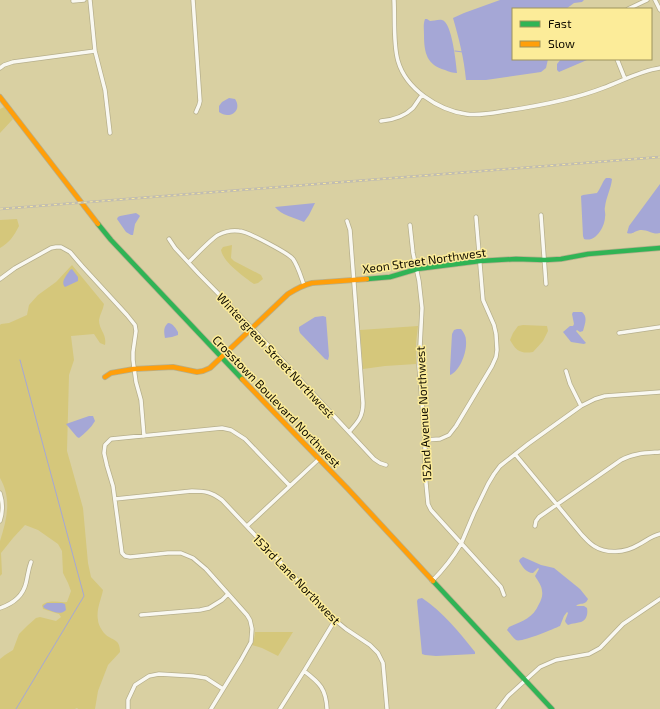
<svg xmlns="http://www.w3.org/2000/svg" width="660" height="709" font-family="'Exo 2',sans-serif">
  <rect width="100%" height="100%" fill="#d9d0a2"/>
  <path fill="#d5c77b" d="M4 107 13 119 0 133V109Z
    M17 219 19 226C14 236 9 243 0 248V220Z
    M232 245 231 258 234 261 261 275 263 279 258 283 254 284C244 277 223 262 221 250L223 247Z
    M72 265 104 304C103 310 100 314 99 320 99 330 107 334 105 345L100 343 94 334 71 336 74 360 69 375 67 451 83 508 88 563 91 577 103 590C101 600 96 610 98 620 98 624 102 631 105 634 112 641 120 638 120 652L108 665 98 691 95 709H78L77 708 75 709H0V659L5 655 13 650 19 634 27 626 36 618 40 617 56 621 61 617 59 614 43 609 42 605C49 599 58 603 67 602L71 591 68 583 63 573 62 551 58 544 38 530 25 525 13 538 1 553 2 574 0 576C0 568 0 548 0 541 7 519 12 499 0 478V325L1 324 9 323 27 315 29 305 38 295 56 282Z
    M523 325 547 326 548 331 543 341 533 352C521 354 516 351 510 340L513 333 518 326Z
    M418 326 416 343V364L385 366 363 369 360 330Z
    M255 632H293L278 656 262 648 252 645 254 640Z"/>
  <path fill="#a5a7d6" d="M500 0H584L582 2 574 3 566 9H513V59H548L546 68 541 72 486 80H466C464 58 459 39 453 18L464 13Z
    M425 19H427L430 21C433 21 439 19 442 20 452 22 456 63 457 73 453 73 449 72 445 70 427 65 424 53 424 35 424 30 423 24 425 19Z
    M561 59H587V60L559 72 557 70V64Z
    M229 98 235 99C243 111 229 120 219 112V106L222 102Z
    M606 178H610L612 179C611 189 606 197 605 207 604 210 606 213 605 217 605 226 596 243 584 239L583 236 581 196 583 195 597 193C601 188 602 182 606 178Z
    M660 184V233C653 235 647 229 640 230 634 231 633 235 627 233L629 226Z
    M315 203 309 215 304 222C295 218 281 215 275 207Z
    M136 213 139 215 140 216 135 224 133 235H131L126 232 117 219 118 217 120 216Z
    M72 269 78 277V281L65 287C60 282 67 275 70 270Z
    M573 312H582C588 317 585 324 583 331L580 332 577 330 576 331 586 343 584 344 571 342 563 332 570 326H573L574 324 572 314Z
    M323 316 326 317 329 356 328 360 325 359 300 333 299 330V327L315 317Z
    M168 323C173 323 176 329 178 332V335L172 337 165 338C164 333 163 327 168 323Z
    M457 329H461C464 333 466 336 466 341 467 352 460 371 450 375V369L452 334 454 330Z
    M89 416H93L95 421C91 428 85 433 79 438L77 437 66 424Z
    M523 557 541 565 554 568 580 589 588 599C585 606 580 602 576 606H584L587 608C588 613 587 620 581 622 578 623 573 623 568 625L566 623 565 621 568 613 567 612 564 616 560 626C553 629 521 643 516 640 513 638 510 633 507 630L509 627C523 621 533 618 539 604 541 600 543 596 542 591 542 586 538 581 535 576L539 569 538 568 533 573C526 573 522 566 519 561L520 559Z
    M422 598C443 612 459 632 475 652V654L436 656 425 655 422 654 417 601 418 599Z
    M47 603H62L65 604 66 610C60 616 53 611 46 609L44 608 43 606Z"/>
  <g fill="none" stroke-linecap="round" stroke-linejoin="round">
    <path stroke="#a5a7d6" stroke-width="1" d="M455 51 463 52
      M16 709 84 596 20 360"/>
    <defs>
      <path id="street" d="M90 0 95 51 105 90 110 133
        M193 0 200 101 199 105 196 112
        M394 0C395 18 393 44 398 61 406 89 438 110 466 114 479 116 493 113 505 111 538 106 572 100 603 88 622 81 640 71 660 68
        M655 0 660 10
        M73 1 84 0
        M628 9 647 0
        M617 59 625 79
        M0 68 4 65 13 62 95 51
        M381 121C393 120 405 116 413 108 416 104 419 99 422 95
        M541 215 546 284
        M347 221 350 230 363 403C363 417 358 422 349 432
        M410 225 413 253 419 281 422 308 419 366 425 440V473L428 504 431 510 501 587 504 595
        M169 239 175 248 199 274 252 328 374 459 380 463 386 465
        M189 262C196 255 210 240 218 235 224 232 232 230 239 231 247 231 288 253 293 259 298 266 301 277 304 285
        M0 279 15 268 51 248 56 247H61L70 252 82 266 127 315 135 325 136 331 133 352V360L136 382 141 400 144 436
        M619 333 660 327
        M566 371 570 384 581 406
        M425 440 440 439 449 435 456 426 492 366 496 357 497 350 496 334 494 325 483 300 476 217
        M515 454 582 535C586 539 589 543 594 546 606 554 625 553 638 545 646 541 651 536 660 534
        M0 493C3 502 3 512 0 521
        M115 499 192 491C206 491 211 492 222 500L335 620 346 629 370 645 378 653 383 663 387 709
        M247 526 319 459
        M535 526 536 521 539 517 621 460C633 453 647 453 660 452
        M432 581C445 568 452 559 461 544L474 513 488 484 494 474 500 466 528 444 581 406 595 399 605 396 660 392
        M0 608C12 604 23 596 26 583 28 575 28 570 31 562
        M141 615 200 610 209 608 222 600 228 594
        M304 671C320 683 326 689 327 709
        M128 709V700L135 685 149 676 159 674 193 676 206 678 223 689
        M211 709 241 660 251 642 252 629 250 620 247 615 206 569 193 558 181 553H168L130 557 125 556 122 553 113 486 107 466 104 453 105 445 111 439 222 428 231 430 245 439 290 486
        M280 709 304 671 335 620
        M498 709 508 696 540 667 556 660 589 654 600 648 623 624 660 599"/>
      <path id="fast" d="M98 224 111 240 242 379
        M367 279 390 277 417 269 480 261 516 259 545 260 561 259 588 254 660 248
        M433 581 552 709"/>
      <path id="slow" d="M0 97 98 224
        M105 377 111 373 134 369 173 367 197 372 203 371 210 368 288 294C296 289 303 285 312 283L367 279
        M242 379 348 489 433 581"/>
    </defs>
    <use href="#street" stroke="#b6af8c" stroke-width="5"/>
    <use href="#fast" stroke="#b6af8c" stroke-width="6"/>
    <use href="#slow" stroke="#b6af8c" stroke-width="6"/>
    <use href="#street" stroke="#f9f8f1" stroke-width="3.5"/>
    <use href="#fast" stroke="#30b455" stroke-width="4.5"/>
    <use href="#slow" stroke="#ff9f0a" stroke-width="4.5"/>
    <defs>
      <path id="rail" d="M0 209 660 157"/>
    </defs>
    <use href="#rail" stroke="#c0bcb1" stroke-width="2.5"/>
    <use href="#rail" stroke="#fcec99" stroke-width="1" stroke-dasharray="3" stroke-linecap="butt"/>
  </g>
  <g text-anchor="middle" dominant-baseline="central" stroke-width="3" stroke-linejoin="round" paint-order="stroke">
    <g font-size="12" fill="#110d00" stroke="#fcec99">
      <text transform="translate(424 260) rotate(-8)">Xeon Street Northwest</text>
      <text transform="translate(276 355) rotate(47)">Wintergreen Street Northwest</text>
      <text transform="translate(277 401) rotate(46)">Crosstown Boulevard Northwest</text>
      <text transform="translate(423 414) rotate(-93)">152nd Avenue Northwest</text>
      <text transform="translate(297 579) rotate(46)">153rd Lane Northwest</text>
    </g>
  </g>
  <rect x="512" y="8" width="140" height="52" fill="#fcec99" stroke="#9e935c"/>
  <rect x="520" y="21" width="20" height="6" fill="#30b455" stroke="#9e935c"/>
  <text x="548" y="28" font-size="12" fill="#110d00">Fast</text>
  <rect x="520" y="41" width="20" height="6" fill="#ff9f0a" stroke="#9e935c"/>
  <text x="548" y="48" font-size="12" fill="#110d00">Slow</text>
</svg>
